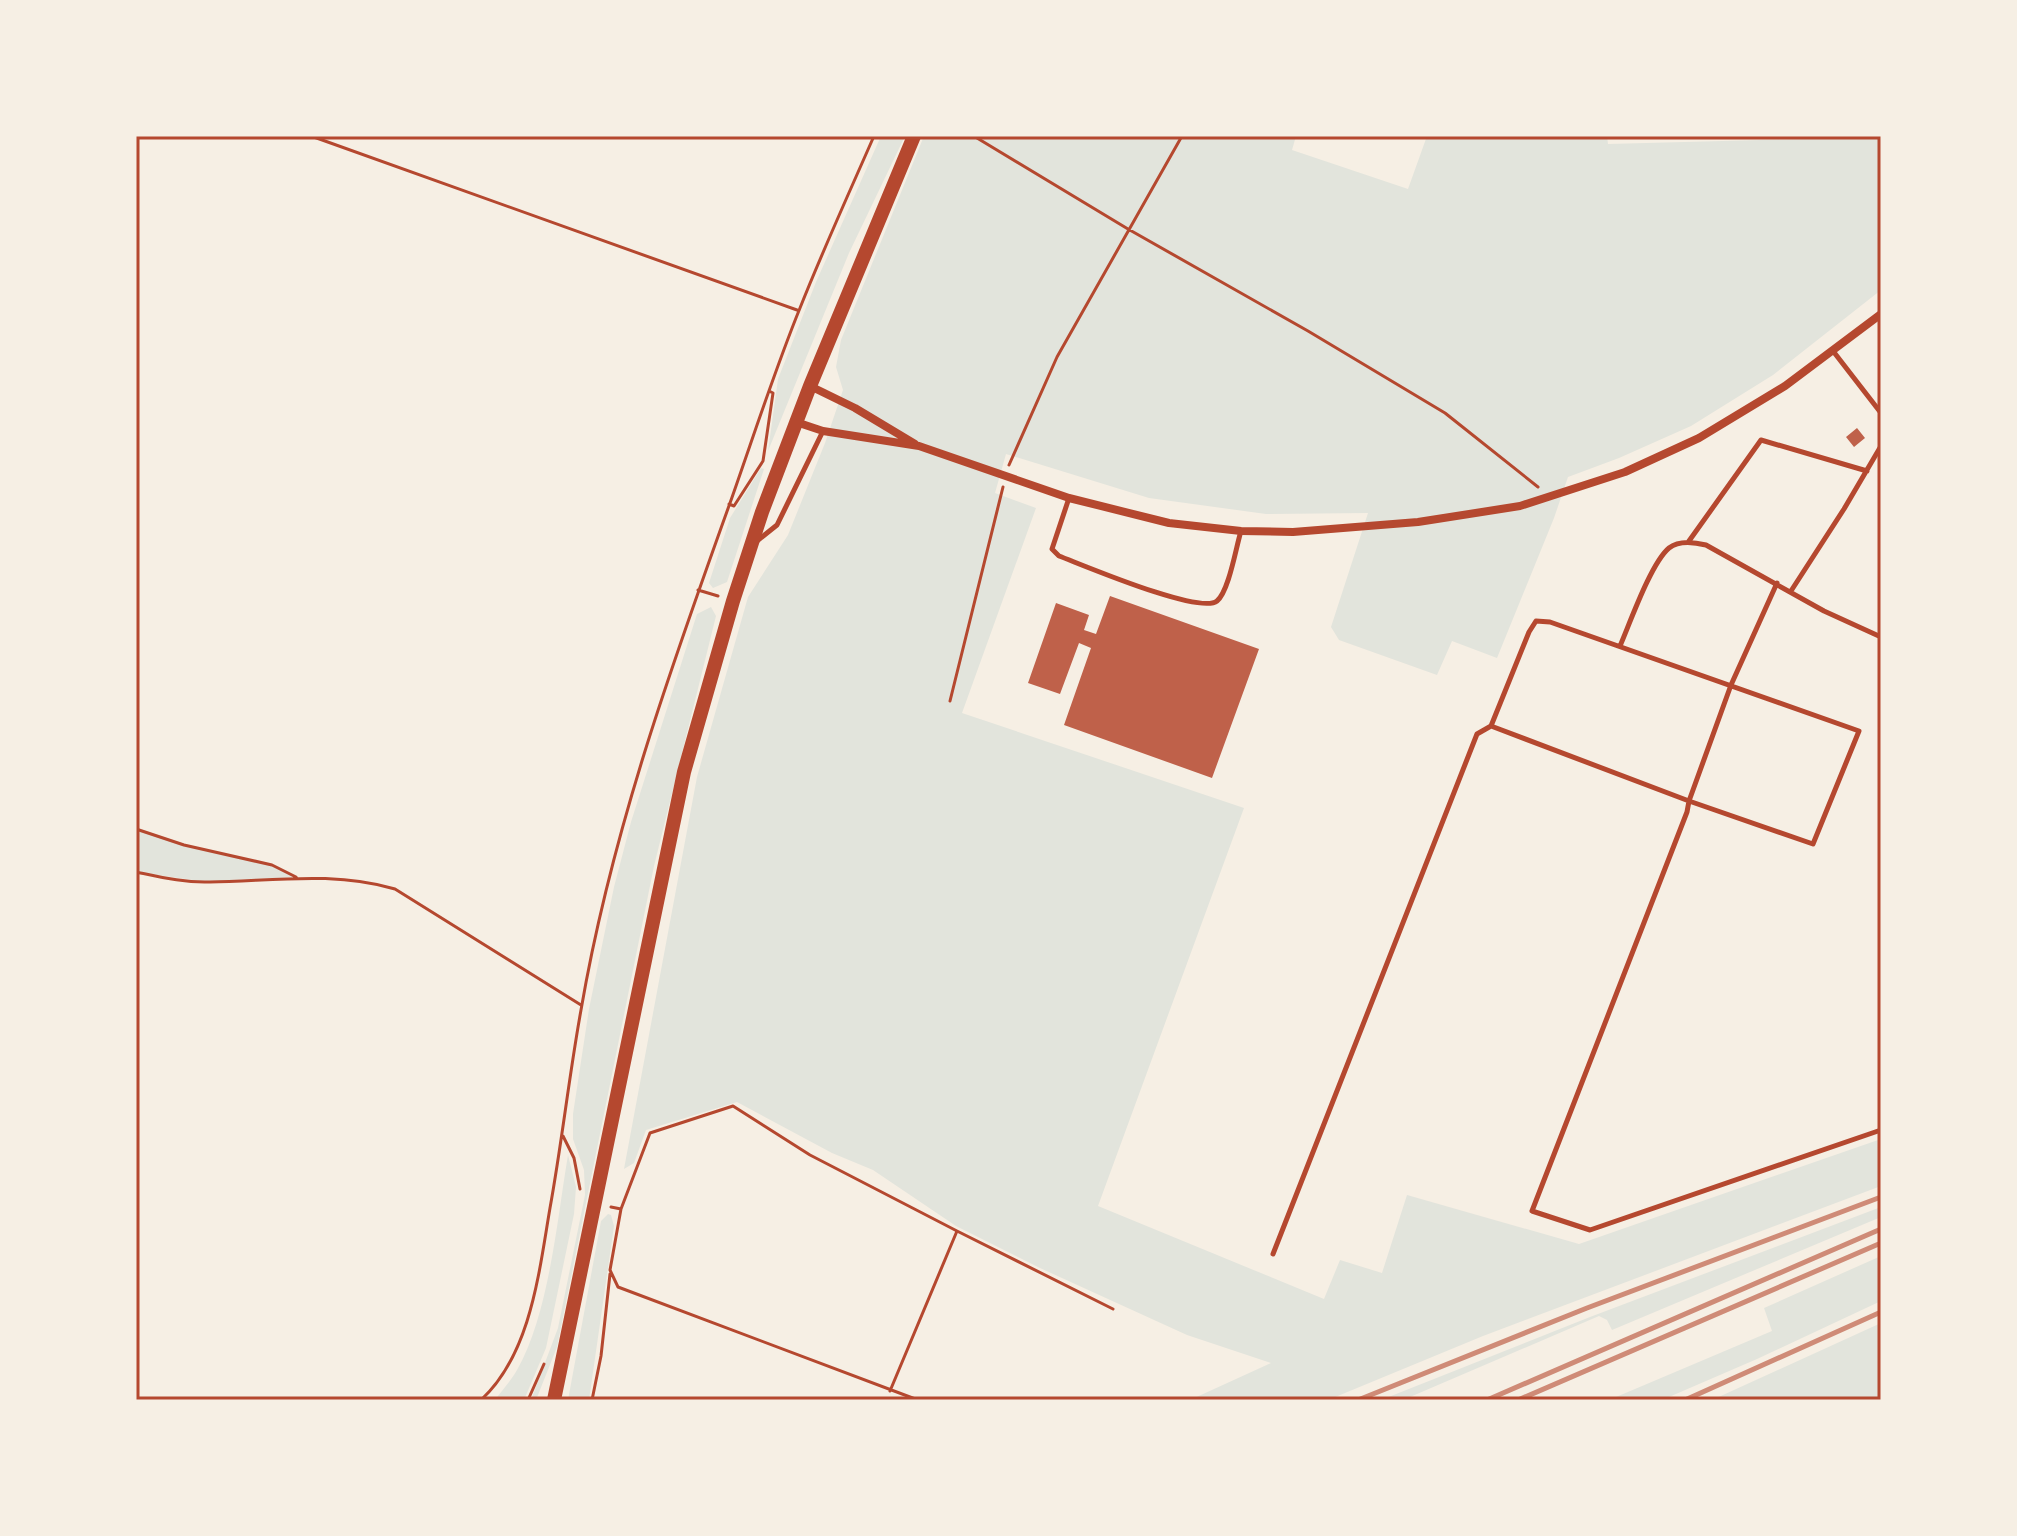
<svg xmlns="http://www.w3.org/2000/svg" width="2017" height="1536" font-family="'PT Sans Narrow',sans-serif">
  <rect width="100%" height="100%" fill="#f6efe4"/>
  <path fill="#e2e4dc" d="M881 136H905L849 253 768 451 778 379 816 282Z
    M924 136H1296L1292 150 1408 189 1427 136H1607L1608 144 1881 137V290L1773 375 1691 426 1619 458 1568 477 1554 518 1497 658 1452 641 1437 675 1339 640 1331 627 1368 513 1266 514 1149 498 1006 454 995 493 1036 508 962 713 1244 808 1098 1206 1324 1299 1340 1260 1382 1273 1407 1195 1579 1244 1881 1139V1186L1483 1336 1328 1400H1190L1271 1363 1187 1335 1040 1268 956 1226 873 1170 832 1153 737 1102 646 1130 634 1163 624 1169 697 777 748 597 788 535 825 443 843 390 836 367 841 340Z
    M761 468 764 469 727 582 713 588 709 583 730 518Z
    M711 607 716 616 654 866 557 1347 536 1400H531L558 1328 585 1195 584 1170 573 1139V1114L589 1009 614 887 631 822 697 614Z
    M136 829 184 845 272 865 297 877 207 882 136 872Z
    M568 1155 576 1187 574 1214 546 1348 524 1400H495C502 1390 511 1381 517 1370 549 1314 557 1220 568 1155Z
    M1881 1207V1217L1612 1330 1607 1320 1599 1316 1403 1400H1381L1590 1317Z
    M608 1214 611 1215 614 1226 589 1400H568L601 1221Z
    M1881 1256V1301L1757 1359 1662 1400H1609L1772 1331 1764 1308Z
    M1881 1323V1400H1712Z"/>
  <path fill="#bf614a" d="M1857 428 1865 438 1854 447 1846 437Z
    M1110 596 1259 649 1212 778 1064 725 1091 648 1079 643 1060 694 1028 683 1056 603 1089 615 1084 630 1096 634Z"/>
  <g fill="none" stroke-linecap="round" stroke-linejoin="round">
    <path stroke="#b5482f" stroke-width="3" d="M311 136 797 310
      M978 136 977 138 1128 229 1308 331 1445 413 1538 487
      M1009 465 1057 357 1182 136
      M729 504 734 506 763 461 773 393 769 391
      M698 590 718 596
      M950 701 1003 487
      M136 829 184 845 272 865 296 877
      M136 872C160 877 185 883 210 882 273 881 333 871 395 889L581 1005
      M563 1136 574 1158 580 1189
      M611 1207 621 1209 610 1270 618 1287 918 1400
      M621 1209 650 1133 733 1106 810 1155 957 1231 890 1391
      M957 1231 1113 1309
      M481 1400C531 1354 539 1272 550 1208 562 1142 569 1076 581 1010 611 835 670 670 730 503 753 438 774 372 800 308 823 250 849 193 874 136
      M528 1400 544 1364
      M592 1400 601 1356 610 1274"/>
    <path stroke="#b5482f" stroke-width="5" d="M1833 351 1881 413
      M1069 498 1052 549 1059 556C1083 565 1200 615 1217 601 1229 591 1236 547 1241 531
      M757 541 777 525 823 431
      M1689 541 1761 440 1867 471
      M1791 591 1844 509 1881 446
      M1620 646C1630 623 1651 563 1669 548 1679 540 1694 542 1706 545L1824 611 1881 637
      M1491 726 1529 632 1536 621 1550 622 1859 731 1813 844 1689 801 1687 812 1532 1211 1590 1230 1881 1130
      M1273 1254 1477 734 1491 726 1689 801 1731 685 1777 583"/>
    <path stroke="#b5482f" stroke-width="8" d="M810 386 855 408 915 444
      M796 422 823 431 919 446 1069 498 1169 523 1241 531 1293 532 1418 522 1520 506 1625 472 1699 438 1785 386 1881 314"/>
    <path stroke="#b5482f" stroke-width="14" d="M554 1400 684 772 733 601 762 512 810 386 914 136"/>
    <path stroke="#cf8b77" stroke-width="5" d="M1358 1400 1587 1308 1881 1197
      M1487 1400 1881 1229
      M1518 1400 1881 1243
      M1685 1400 1881 1312"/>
  </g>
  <rect width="2017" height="1536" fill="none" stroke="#f6efe4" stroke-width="276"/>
  <rect x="138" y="138" width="1741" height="1260" fill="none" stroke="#b5482f" stroke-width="3"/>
</svg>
